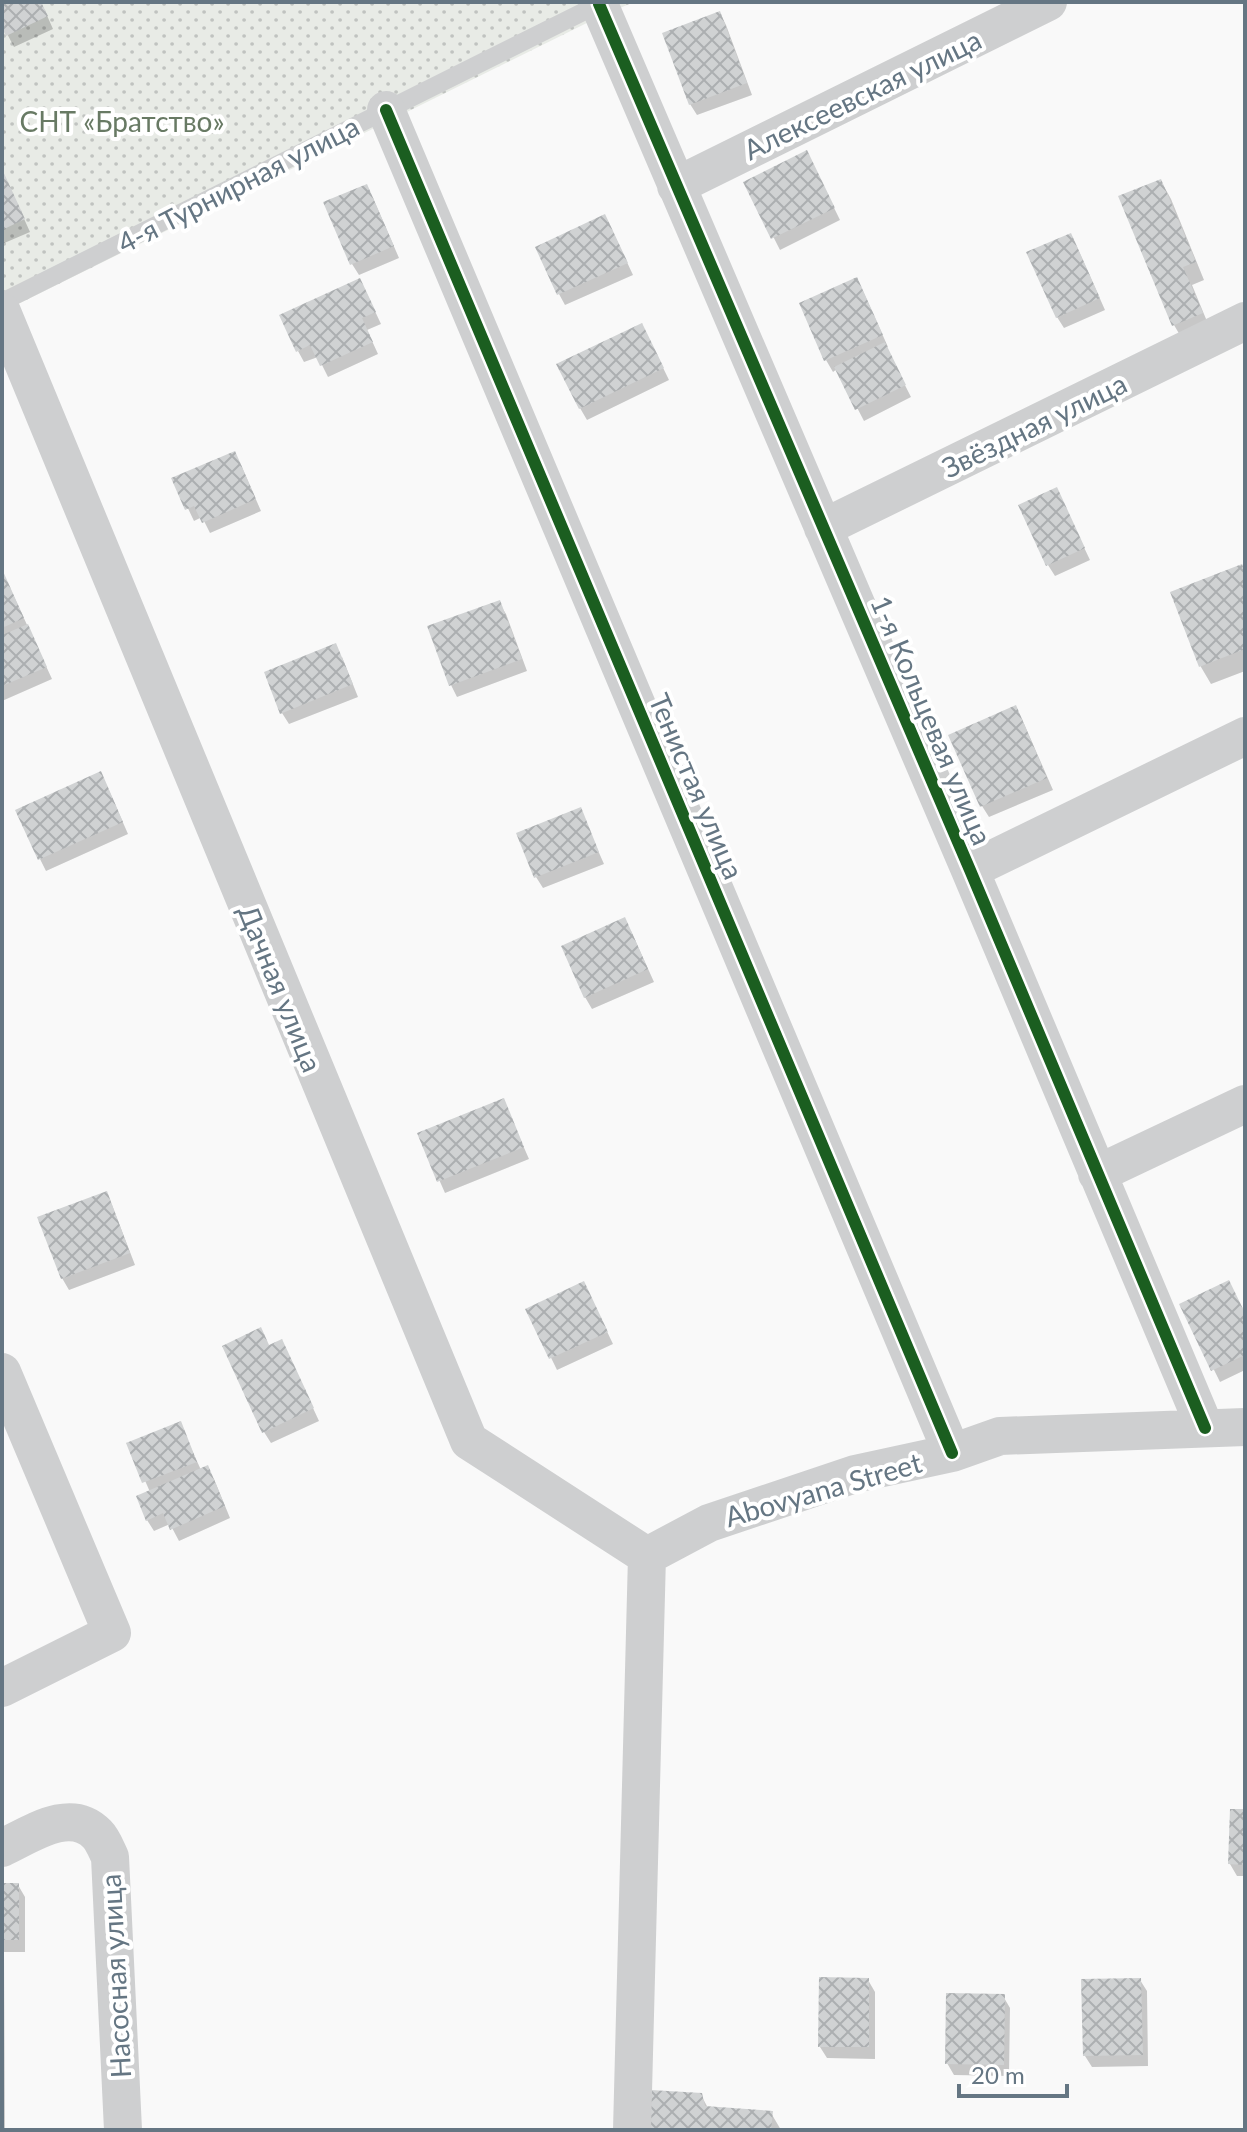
<svg xmlns="http://www.w3.org/2000/svg" width="1247" height="2132" font-family="Lato,sans-serif">
  <defs>
    <pattern id="garden-dots" width="8" height="8" patternUnits="userSpaceOnUse" patternTransform="scale(2)"><rect width="8" height="8" fill="#e8ebe6"/><path d="M2 2h.1M6 6h.1" fill="none" stroke="#c0c3c0" stroke-width="1.8" stroke-linecap="round"/></pattern>
    <pattern id="building-cross-hatch" width="8" height="8" patternUnits="userSpaceOnUse" patternTransform="scale(2)"><rect width="8" height="8" fill="#d0d2d3"/><path d="M0 0l8 8M0 8l8-8" fill="none" stroke="#acafb1"/></pattern>
  </defs>
  <rect width="100%" height="100%" fill="#f9f9f9"/>
  <path fill="url(#garden-dots)" d="M2 2H634L601 16 2 312Z"/>
  <path fill="#0003" d="M2 2H41L53 29 14 47 2 24Z
    M720 13 726 25 752 95 697 115 690 104Z
    M813 165 840 220 780 250 746 183Z
    M2 170 30 232 2 244Z
    M1161 181 1171 199 1204 280 1192 285 1211 331 1184 342 1174 325Z
    M373 198 399 258 359 275 352 264Z
    M611 228 633 275 565 305 559 294Z
    M1077 247 1105 310 1064 328 1057 317Z
    M863 291 888 347 886 348 911 397 864 421 837 369 833 372 826 360Z
    M366 292 381 324 367 330 378 354 328 377 318 357 304 362 298 351Z
    M648 337 669 380 587 420 580 408Z
    M241 465 261 511 210 533 202 517 194 521 174 479Z
    M1062 501 1090 560 1055 576 1048 565Z
    M1245 574V671L1211 684 1201 667 1172 593Z
    M2 577 10 588 52 679 2 701Z
    M499 603 506 614 527 671 457 697 451 685Z
    M342 657 358 697 289 724 282 713Z
    M1022 719 1053 790 989 817 982 806Z
    M107 786 128 834 46 871 40 859Z
    M580 810 604 864 543 888 536 877Z
    M631 931 654 982 592 1009 585 997Z
    M503 1100 529 1159 445 1193 419 1134Z
    M106 1193 112 1205 135 1265 69 1290 62 1278Z
    M590 1296 613 1344 557 1370 528 1310Z
    M1182 1305 1245 1315V1370L1220 1382Z
    M270 1347 288 1354 319 1421 271 1443 264 1432Z
    M180 1424 201 1470 214 1479 230 1518 179 1541 170 1524 154 1531 147 1520 150 1492 129 1444Z
    M1245 1811V1876H1237L1230 1864Z
    M2 1885H18L25 1897V1952H4L5 2130H2Z
    M868 1980 875 1992V2059L827 2058 820 2047Z
    M1140 1980 1147 1991 1148 2066 1092 2067 1085 2056Z
    M1003 1996 1010 2008 1009 2076 954 2075 947 2063Z
    M701 2095 708 2108 771 2113 781 2130H650Z"/>
  <path fill="url(#building-cross-hatch)" d="M2 2H41L48 16 6 36 2 28Z
    M720 11 747 83 689 105 662 33Z
    M807 150 835 208 771 239 743 182Z
    M2 169 25 219 2 230Z
    M1161 179 1196 262 1183 267 1203 313 1172 326 1118 196Z
    M367 184 394 246 350 265 323 202Z
    M605 214 628 263 557 295 535 247Z
    M1071 233 1100 298 1056 318 1026 252Z
    M857 277 883 335 824 361 799 303Z
    M360 278 376 312 362 318 373 342 320 366 310 345 296 352 279 315Z
    M642 323 664 368 579 409 556 364Z
    M885 342 906 385 855 410 834 367Z
    M235 451 256 499 202 523 194 506 185 510 171 478Z
    M1057 487 1085 548 1046 566 1018 505Z
    M1242 564 1245 572V649L1199 667 1170 592Z
    M2 569 24 618 2 628Z
    M500 600 522 659 449 686 427 626Z
    M28 624 47 667 2 686V635Z
    M336 643 353 684 280 714 264 672Z
    M1016 705 1047 778 980 807 948 735Z
    M101 771 123 822 38 860 15 810Z
    M581 807 599 852 534 878 516 833Z
    M625 917 648 969 584 998 561 946Z
    M504 1098 524 1147 437 1182 417 1133Z
    M107 1191 130 1253 61 1279 37 1217Z
    M1229 1280 1245 1313V1355L1211 1371 1179 1304Z
    M584 1281 608 1332 549 1359 525 1309Z
    M261 1327 269 1345 282 1339 314 1408 262 1433 222 1346Z
    M181 1421 197 1462 142 1483 126 1443Z
    M208 1465 225 1506 170 1530 163 1513 146 1521 136 1496Z
    M1230 1809H1245V1865L1228 1864Z
    M2 1883H19V1940H2Z
    M819 1977 869 1978V2047H818Z
    M1141 1978 1143 2055 1083 2056 1081 1979Z
    M946 1993 1005 1994 1004 2065 945 2064Z
    M651 2090 702 2093 705 2106 773 2111 771 2130H648Z"/>
  <g fill="none" stroke-linecap="round" stroke-linejoin="round">
    <path stroke="#cecfd0" stroke-width="18" d="M2 302 603 2"/>
    <path stroke="#cecfd0" stroke-width="38" d="M599 4 970 870 1205 1428
      M386 110 952 1453
      M676 186 1048 2
      M2 312 469 1441 647 1556
      M823 528 1245 321
      M970 870 1245 736
      M1097 1174 1245 1104
      M2 1372 112 1633 2 1688
      M647 1556 709 1523 855 1474 952 1453 1000 1436 1245 1427
      M2 1848C30 1835 70 1806 97 1834 103 1840 106 1849 110 1857L123 2130
      M632 2130 647 1556"/>
    <defs>
      <path id="cycleway" d="M599 4 970 870 1205 1428
        M386 110 952 1453"/>
    </defs>
    <use href="#cycleway" stroke="#fff" stroke-width="17"/>
    <use href="#cycleway" stroke="#1b5e20" stroke-width="12"/>
  </g>
  <g text-anchor="middle" dominant-baseline="central" stroke-width="8" stroke-linejoin="round" paint-order="stroke">
    <g font-size="28" fill="#657683" stroke="#fff">
      <text transform="translate(862 94) rotate(-26)">Алексеевская улица</text>
      <text transform="translate(238 184) rotate(-27)">4-я Турнирная улица</text>
      <text transform="translate(1034 425) rotate(-26)">Звёздная улица</text>
      <text transform="translate(932 720) rotate(67)">1-я Кольцевая улица</text>
      <text transform="translate(697 786) rotate(67)">Тенистая улица</text>
      <text transform="translate(281 988) rotate(68)">Дачная улица</text>
      <text transform="translate(823 1489) rotate(-16)">Abovyana Street</text>
      <text transform="translate(115 1976) rotate(-93)">Насосная улица</text>
    </g>
    <g font-size="28" fill="#687a64" stroke="#fff">
      <text x="122" y="121">СНТ «Братство»</text>
    </g>
  </g>
  <rect width="1247" height="2132" fill="none" stroke="#657683" stroke-width="8"/>
  <path d="M959 2084v12h108v-12" fill="none" stroke="#657683" stroke-width="4"/>
  <text x="971" y="2084" font-size="24" fill="#657683" stroke="#ffffff" stroke-width="6" paint-order="stroke">20 m</text>
</svg>
